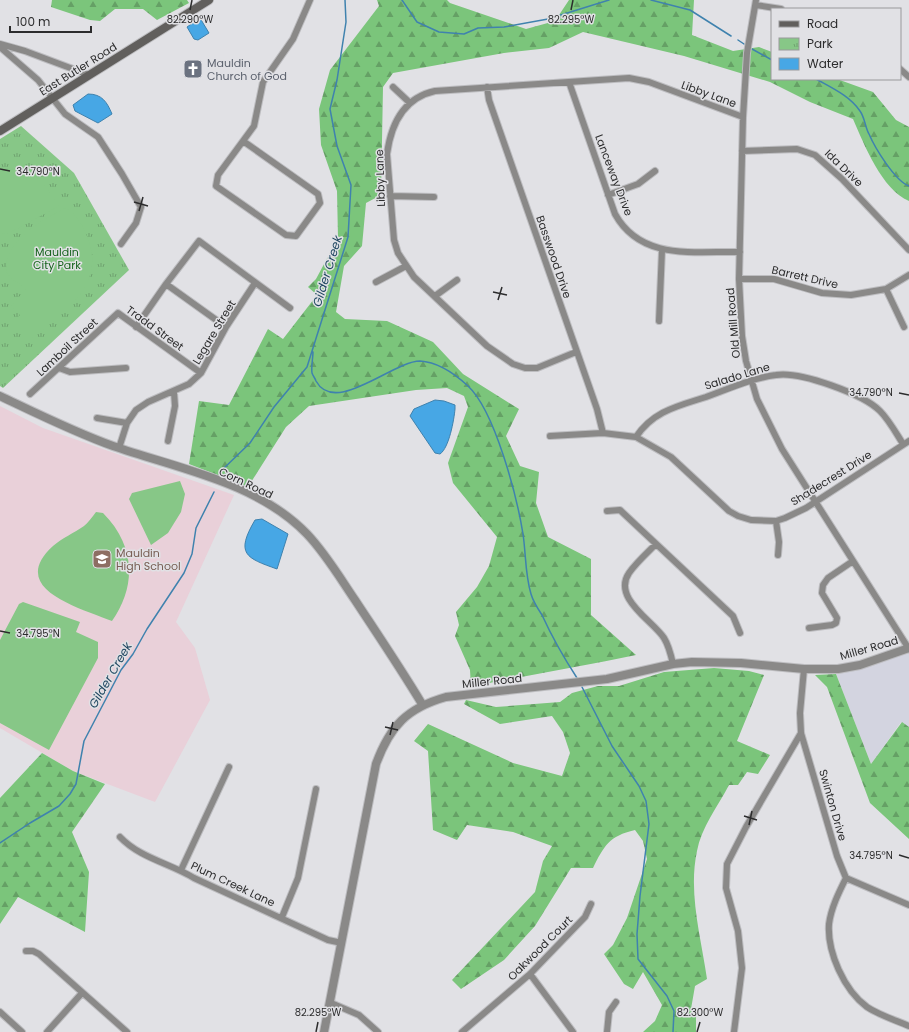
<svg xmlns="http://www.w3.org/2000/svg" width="909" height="1032" font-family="Poppins,sans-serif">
  <defs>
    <pattern id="forest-firs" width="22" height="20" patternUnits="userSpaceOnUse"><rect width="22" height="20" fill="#7bc57b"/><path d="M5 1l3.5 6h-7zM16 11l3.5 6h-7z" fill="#65a065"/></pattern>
    <pattern id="park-tufts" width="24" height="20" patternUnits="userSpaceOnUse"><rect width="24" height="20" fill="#87c787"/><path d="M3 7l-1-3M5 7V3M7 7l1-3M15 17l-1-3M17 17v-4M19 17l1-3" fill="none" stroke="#6fa26f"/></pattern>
  </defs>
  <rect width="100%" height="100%" fill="#e1e1e5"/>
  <path fill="#d3d4e0" d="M909 646V727L901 722 871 764 836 674Z"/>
  <path fill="#e9d0d9" d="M0 406 43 428 234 495 176 622 195 648 210 700 155 802 73 771 0 728Z"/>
  <path fill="url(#forest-firs)" d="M52 0H187L189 3 157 20 143 9H115L100 21 90 20 51 7Z
    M377 0H447L450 3 526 29 555 21 569 0H694L692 35 733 51 759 47 772 52V79H837L873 92 896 120 909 127V201C882 190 864 144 853 119L810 102 770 82 684 56 583 32 549 48 504 53 393 73 383 87 381 195 366 203 362 246 344 266 336 312 345 319 387 321 433 342 463 374 519 409 506 436 520 466 539 472 536 503 548 537 591 559V615L636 655C581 667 526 675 471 687L470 670 455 636 459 625 456 612 477 587 489 566 497 537 453 483 448 463 468 407 464 396 447 388 416 390 309 406 286 427 248 487 189 464 199 401 229 405 268 329 283 339 317 295 308 287 316 279 338 238 337 191 321 145 319 109 330 70 379 6Z
    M714 668 749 671 764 675 737 741 770 755 758 774 747 772 738 785H729C718 806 701 828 697 851 688 893 701 937 707 979L695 986 691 1009 696 1014V1032H643L655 1021 662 1005 643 972 633 989 624 984 604 954 613 945 627 918 647 859 643 841 635 830C609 836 604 846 593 868H571L535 926 504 960 461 989 452 980 535 892 543 861 552 846 513 832 467 825 457 840 433 830 428 751 414 741 428 724 513 763 562 776 570 753 563 732 552 716 500 724 464 704 466 700 496 707 560 702 572 693 598 686H619L664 672Z
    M836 674 871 764 902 722 909 727V839L870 803 827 687 815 675Z
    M42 753 73 771 105 784 72 832 89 872 85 932 18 897 0 924V798Z"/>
  <path fill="url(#park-tufts)" d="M21 126 74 173 129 270 3 388 0 386V139Z"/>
  <path fill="#87c787" d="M4 168C40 173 40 178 59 206L9 233 4 234 0 231V169Z
    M66 208C77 215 84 227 88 239 106 286 63 312 33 338L15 320 20 315 11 306 26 289C20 284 11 279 7 273 0 243 45 218 66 208Z
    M180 481 185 494 181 512 168 533 151 545 129 499 132 493Z
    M96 512 103 513C135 545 137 585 112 621 81 608 6 589 53 546 62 538 74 533 84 526 88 523 92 517 96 512Z
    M23 602 80 622 76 632 98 642V658L49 750 0 723V640L19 604Z"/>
  <path fill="#47a7e5" stroke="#3f82ae" d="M200 18 209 33 198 40 194 39 187 27Z
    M88 94C102 94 107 102 112 114L98 123 75 111 73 105Z
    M435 400 444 401 455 405V409C454 420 449 448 440 454L435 453 410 416 414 409Z
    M262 519 288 534 277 569C246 558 235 554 255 520Z"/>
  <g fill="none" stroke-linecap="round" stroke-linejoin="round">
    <path stroke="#3f82ae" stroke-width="1.5" d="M402 0 417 22 439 32 464 34 478 28 504 27 548 19 609 0
      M651 0 690 10 731 36
      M738 40 744 44
      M752 49 772 60
      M816 79C832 88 850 96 860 111 865 118 865 127 869 134 875 148 895 181 909 186
      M313 352C313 358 311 366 312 373 313 376 315 378 316 381 335 416 393 361 420 361 438 362 455 374 468 386 495 411 517 497 523 534 526 554 525 574 531 594 533 601 538 609 542 615 552 637 564 658 577 678
      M221 471 250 443 274 407 307 367 348 237 351 185 337 146 330 109 337 80 346 22 345 0
      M581 685 612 746 639 786 646 801 649 824 640 896 637 934 638 959 667 996 674 1011 673 1032
      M0 843 30 823 59 806 70 794 76 784 84 741 121 670 133 654 147 629 184 573 192 554 196 528 214 492"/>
    <defs>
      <path id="minor" d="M756 0 747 53 743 117 739 279 742 336 746 361 757 399 782 449 909 649
        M756 5 781 9
        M0 44 25 51 89 75
        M0 47 38 80 65 114 98 137 122 174 141 207 136 223 121 244
        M900 69 909 77
        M569 82 615 214C641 261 694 251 740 252
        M393 87 409 102
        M487 87 489 100 597 409 603 433
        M243 141 318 194 320 203 296 236 286 235 216 186 218 175Z
        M243 141 254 126 263 82 293 39 310 0
        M742 151 797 149 815 155 842 179 909 250
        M608 195 638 184 655 171
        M390 196 434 197
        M739 279H774L822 293 851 295 886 289 909 275
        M376 282 406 266
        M166 284 226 327
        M886 289 904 327
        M435 296 457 280
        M659 321 662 250
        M136 327 166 284 199 241 290 308
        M576 352 537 368H525L513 364 487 346 414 277 398 253 394 240 387 154C391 124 403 98 435 91L629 78 649 82 743 117
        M59 368 70 372 126 368
        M30 394 118 313 201 373
        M97 418 127 423
        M550 436 603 433 636 437 671 457 729 511 738 516 751 520 776 521 785 518 806 508 909 441
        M636 437C653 411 678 406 706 397 728 389 752 378 776 375 800 371 863 394 880 411 889 420 896 433 903 444
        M168 441 175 406 174 392
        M119 448 127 423 136 410 148 402 189 384 201 373 226 327 255 283
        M607 511 620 510 733 616 740 633
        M776 521 779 542 778 555
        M656 544C647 553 636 563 629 573 612 598 653 621 664 638 669 646 671 655 673 664
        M809 628 832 625 836 623 837 618 822 593 823 585 828 578 853 561
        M804 669 800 713 801 733 837 856 846 878C839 892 831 908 829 924 827 952 844 990 867 1007 879 1015 895 1020 909 1026
        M120 837C140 858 169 863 194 878L328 940 342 943
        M181 870 229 767
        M846 878 909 905
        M282 917 298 878 316 789
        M26 951H33L39 954 127 1032
        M530 974 573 1032
        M331 1003 359 1015 378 1032
        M0 1012 22 1032
        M47 1032 82 993
        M462 1032 530 974 585 917 591 904
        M607 1032 609 1012 616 1002
        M734 1032 742 968 738 931 726 888 727 864 746 827 801 733"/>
      <path id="tertiary" d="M0 396C38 414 74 432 113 446 179 469 257 482 307 534 326 554 340 578 355 600 378 635 401 669 422 704
        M324 1032 376 764C390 726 407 708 446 697L607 679 673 664 692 662 741 663 804 669H838L860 665 909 648"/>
      <path id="secondary" d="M0 131 209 0"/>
    </defs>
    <use href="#minor" stroke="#bdbdc0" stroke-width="8"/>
    <use href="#tertiary" stroke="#bdbdc0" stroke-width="10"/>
    <use href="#secondary" stroke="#bdbdc0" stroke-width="10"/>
    <use href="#minor" stroke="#8a8988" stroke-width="6"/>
    <use href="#tertiary" stroke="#8a8988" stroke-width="8"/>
    <use href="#secondary" stroke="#615f5d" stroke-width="8"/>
  </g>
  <path fill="none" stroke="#2c2c2d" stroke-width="1.5" d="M190 10 192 0M571 10 573 0M0 169 10 171M134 202 148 206M139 211 143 197M493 292 507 295M498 300 502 287M899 393 909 395M0 631 10 633M385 727 398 730M390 735 393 722M744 816 757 820M749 825 752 811M899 855 909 858M316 1032 318 1022M697 1032 700 1022"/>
  <defs>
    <symbol id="church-square" viewBox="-11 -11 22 22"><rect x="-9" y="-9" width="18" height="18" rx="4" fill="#6b7280" stroke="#e1e1e5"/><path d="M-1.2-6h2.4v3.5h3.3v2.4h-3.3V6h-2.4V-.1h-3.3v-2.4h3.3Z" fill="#fff"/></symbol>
    <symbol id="school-square" viewBox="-11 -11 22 22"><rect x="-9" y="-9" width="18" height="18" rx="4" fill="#8d6e63" stroke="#e1e1e5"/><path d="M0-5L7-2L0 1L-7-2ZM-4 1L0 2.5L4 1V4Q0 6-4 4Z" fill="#fff"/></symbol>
  </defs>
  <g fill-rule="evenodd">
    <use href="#church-square" x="182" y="58" width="22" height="22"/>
    <use href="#school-square" x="91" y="548" width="22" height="22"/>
  </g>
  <g text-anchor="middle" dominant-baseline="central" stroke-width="3" stroke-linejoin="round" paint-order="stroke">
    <g font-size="11" fill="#5b616d" stroke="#e1e1e5" text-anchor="start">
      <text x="207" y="63">Mauldin<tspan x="207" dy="13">Church of God</tspan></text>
    </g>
    <g font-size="11" fill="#2c2c2d" stroke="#e1e1e5">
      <text transform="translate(78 69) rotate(-32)">East Butler Road</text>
      <text transform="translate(709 94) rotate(20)">Libby Lane</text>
      <text transform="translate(844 168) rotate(44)">Ida Drive</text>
      <text transform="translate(614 175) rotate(69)">Lanceway Drive</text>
      <text transform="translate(380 178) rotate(-92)">Libby Lane</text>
      <text transform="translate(554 257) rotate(71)">Basswood Drive</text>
      <text transform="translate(805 277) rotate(13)">Barrett Drive</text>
      <text transform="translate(733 323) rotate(-95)">Old Mill Road</text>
      <text transform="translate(155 328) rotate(36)">Tradd Street</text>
      <text transform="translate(214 332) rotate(-59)">Legare Street</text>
      <text transform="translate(67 347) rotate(-43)">Lamboil Street</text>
      <text transform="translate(737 376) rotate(-17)">Salado Lane</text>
      <text transform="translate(831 478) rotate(-32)">Shadecrest Drive</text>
      <text transform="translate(246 483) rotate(25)">Corn Road</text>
      <text transform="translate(869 648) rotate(-16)">Miller Road</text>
      <text transform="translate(492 681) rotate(-6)">Miller Road</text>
      <text transform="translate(833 805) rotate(74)">Swinton Drive</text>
      <text transform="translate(233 884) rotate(25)">Plum Creek Lane</text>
      <text transform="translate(540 948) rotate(-45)">Oakwood Court</text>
    </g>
    <g font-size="11" fill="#16631d" stroke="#e1e1e5">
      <text x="57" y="252">Mauldin<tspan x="57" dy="13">City Park</tspan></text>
    </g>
    <g font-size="11" fill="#785e54" stroke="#e1e1e5" text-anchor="start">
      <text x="116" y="553">Mauldin<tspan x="116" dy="13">High School</tspan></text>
    </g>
    <g font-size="12" font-style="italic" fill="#1f4660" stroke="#e1e1e5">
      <text transform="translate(327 271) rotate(-73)">Gilder Creek</text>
      <text transform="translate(110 675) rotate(-60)">Gilder Creek</text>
    </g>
  </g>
  <g font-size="10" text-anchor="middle" fill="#2c2c2d" stroke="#e1e1e5" stroke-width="3" stroke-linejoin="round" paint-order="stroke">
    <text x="190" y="23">82.290°W</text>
    <text x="571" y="23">82.295°W</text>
    <text x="38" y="175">34.790°N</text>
    <text x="871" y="396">34.790°N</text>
    <text x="38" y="637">34.795°N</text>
    <text x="871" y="859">34.795°N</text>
    <text x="318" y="1016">82.295°W</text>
    <text x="700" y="1016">82.300°W</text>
  </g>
  <rect x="771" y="8" width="130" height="72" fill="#e1e1e5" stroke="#99999b"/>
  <rect x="779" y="21" width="20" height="6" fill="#615f5d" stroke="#99999b"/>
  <text x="807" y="28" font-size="12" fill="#2c2c2d">Road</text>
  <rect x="779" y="38" width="20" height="12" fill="url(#park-tufts)" stroke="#99999b"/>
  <text x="807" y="48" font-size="12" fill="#2c2c2d">Park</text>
  <rect x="779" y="58" width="20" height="12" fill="#47a7e5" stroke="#99999b"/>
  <text x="807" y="68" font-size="12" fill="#2c2c2d">Water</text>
  <path d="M10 26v6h81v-6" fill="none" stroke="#2c2c2d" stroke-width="2"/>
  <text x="16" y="26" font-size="12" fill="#2c2c2d" stroke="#e1e1e5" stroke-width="3" paint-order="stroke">100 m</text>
</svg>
